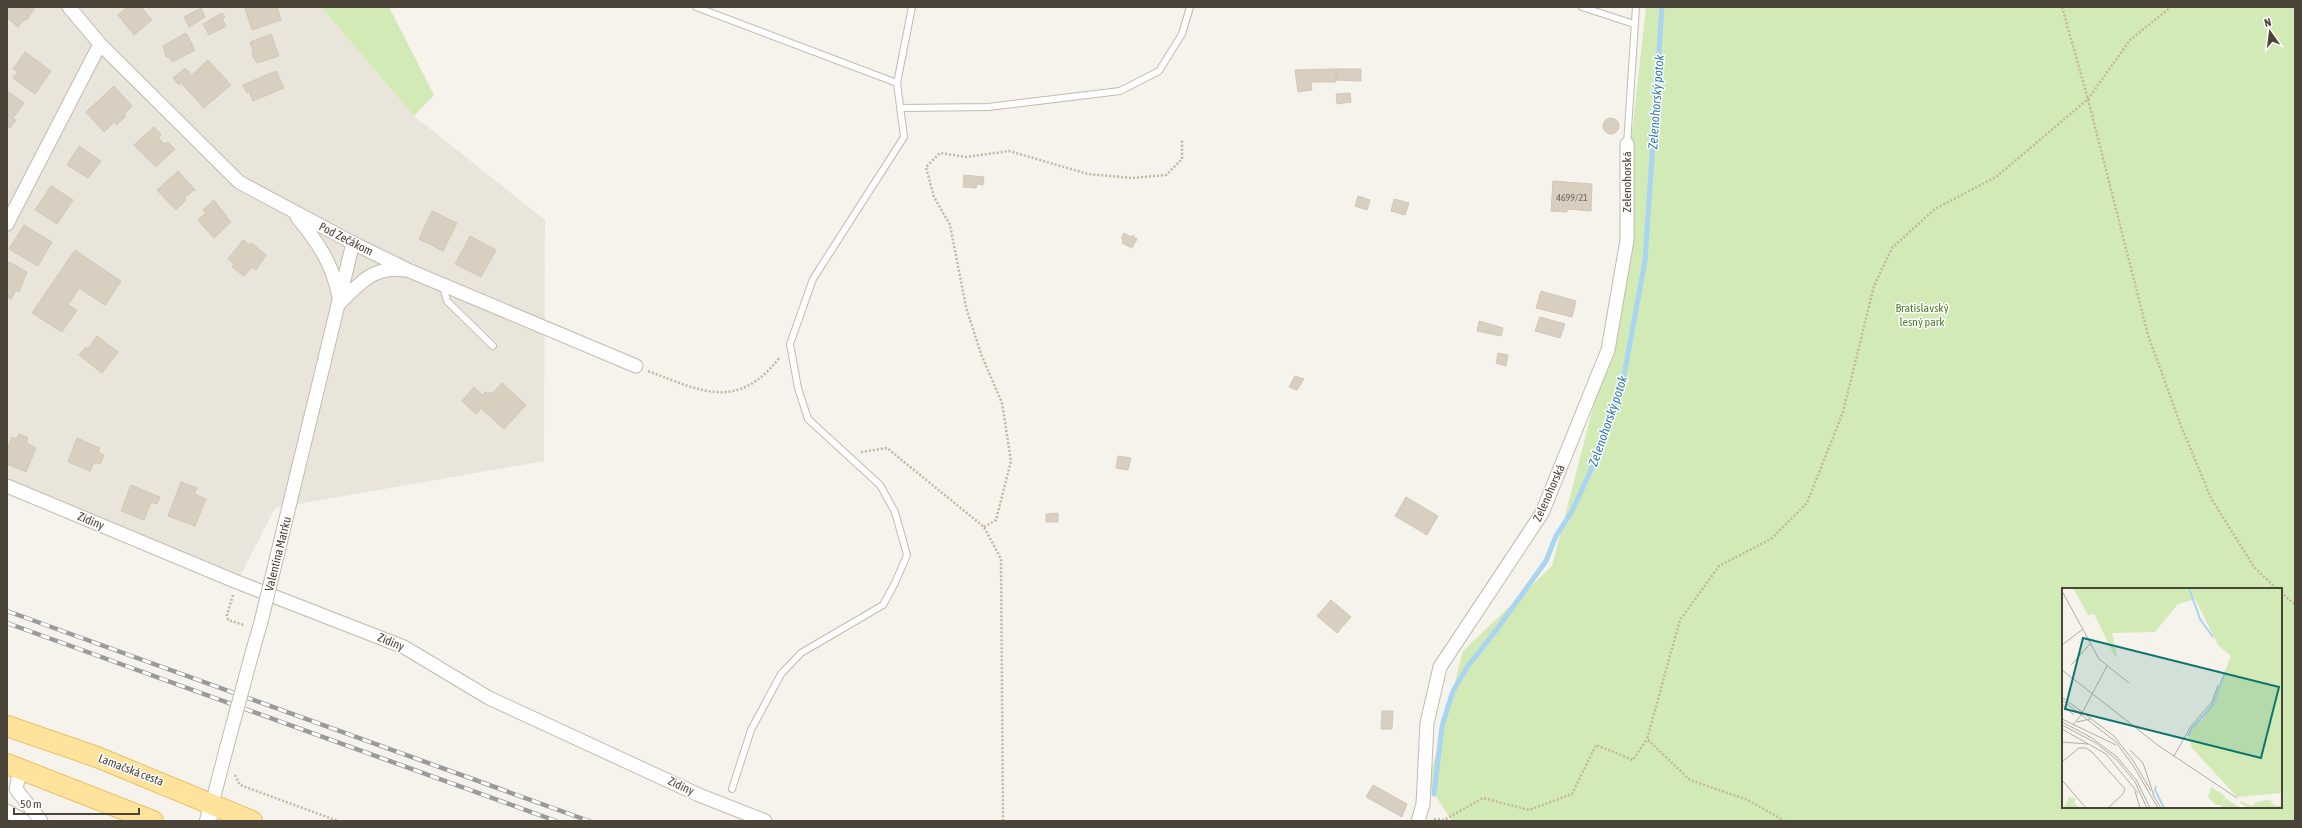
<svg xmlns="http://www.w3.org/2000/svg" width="2302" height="828" font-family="'Asap Condensed',sans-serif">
  <rect width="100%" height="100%" fill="#f6f3ec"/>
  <path fill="#eae5da" d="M7 7H321L414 116 545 220 544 461 275 508 237 582 7 486Z"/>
  <path fill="#d2eab5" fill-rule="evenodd" d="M321 7H389L434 95 414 116Z
    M1646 7H2295V821H1452L1428 784 1463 651 1552 566 1608 350ZM2063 589H2281V807H2063Z"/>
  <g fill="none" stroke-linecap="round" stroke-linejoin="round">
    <path stroke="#a9d4f2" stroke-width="5" d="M1434 794 1442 726 1453 691 1468 666 1497 629 1546 561 1556 536 1572 511 1591 470 1609 423 1624 375 1645 261 1662 7"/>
  </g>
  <path fill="#d8cfc1" stroke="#d3c7b4" d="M7 7H35L27 20 25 19 18 27 7 18Z
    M127 7H141L152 20 134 35 118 15Z
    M248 7H277L281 20 252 30 245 8Z
    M201 8 205 17 189 27 184 17Z
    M222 13 225 17 222 19 226 26 209 35 203 24Z
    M186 33 195 50 172 62 169 57H166L163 46Z
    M271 34 279 56 257 63 252 55 253 51 250 42Z
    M25 52 51 71 35 94 13 78 18 72 13 69Z
    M208 60 231 85 204 108 182 84Z
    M185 68 191 74 179 85 173 78Z
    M1336 69H1361V81L1336 80Z
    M1336 69V82H1311L1312 90 1298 92 1295 70Z
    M276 71 284 88 253 101 249 91 247 93 243 85Z
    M114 86 132 106 124 114 126 116 117 125 114 122 104 132 86 112Z
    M7 91 24 103 13 118 16 120 10 128 7 126Z
    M1350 93 1351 102 1337 104 1336 94Z
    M1603 126a8 8 0 1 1 16 0a8 8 0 1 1-16 0Z
    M154 127 161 135 158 138 165 144 168 142 175 149 156 167 134 145Z
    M79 146 101 161 88 178 67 165Z
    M178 171 196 191 194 190 184 198 186 200 176 210 157 190Z
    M964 175 984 177 983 185 977 184 976 188 963 187Z
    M1553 181 1592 184 1591 211 1567 209V212L1551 211Z
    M51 186 73 200 57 224 35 210Z
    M1358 196 1370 200 1367 210 1355 206Z
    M1394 199 1409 203 1405 215 1391 211Z
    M214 200 231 222 214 238 198 220 206 213 203 210Z
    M432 211 457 223 443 251 419 239Z
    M24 225 52 242 38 266 9 249Z
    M1124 233 1131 237 1134 235 1133 237 1137 239 1132 248 1122 243 1123 240 1121 238Z
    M470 236 496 250 481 277 455 264Z
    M243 240 250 245 252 243 266 255 256 270 252 267 244 276 232 267 234 264 228 259Z
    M75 250 121 281 105 305 79 288 68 305 77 310 62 332 32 313Z
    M9 262 27 272 19 292 16 290 11 299 7 297V266Z
    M1541 291 1576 301 1572 317 1536 308Z
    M1540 317 1565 324 1560 338 1535 331Z
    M1479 321 1503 328 1501 336 1477 331Z
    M97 336 118 352 102 373 79 355 86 347 88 349Z
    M1498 353 1508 355 1506 366 1496 363Z
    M1295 376 1304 379 1297 390 1289 387Z
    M502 383 526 405 504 429 481 408 476 414 462 401 474 387 483 395 485 392 493 393Z
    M19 434 28 438 26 443 36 448 26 472 7 464V449L12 437 17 439Z
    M77 438 100 448 98 452 104 455 100 464 94 462 90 471 68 462Z
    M1118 456 1131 458 1128 470 1116 468Z
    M181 482 197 488 194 494 206 499 195 526 168 516Z
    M131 485 160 497 157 504 151 502 144 520 121 511Z
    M1406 497 1438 516 1427 535 1395 516Z
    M1058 513V522H1046V514Z
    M1331 600 1351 617 1337 633 1317 616Z
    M1382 711H1393L1392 729H1381Z
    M1373 785 1407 804 1402 817 1366 797Z"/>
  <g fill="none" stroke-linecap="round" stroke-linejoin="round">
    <defs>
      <path id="service" d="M696 7 897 83
        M1582 7 1634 24
        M900 108 988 107 1120 91 1159 71 1182 34 1190 7
        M1627 144 1636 7
        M443 286 447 301 493 346
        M732 789 751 730 781 674 801 653 883 605 895 583 907 555 895 512 880 485 808 419 798 388 790 344 813 279 904 137 897 83 912 7"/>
      <path id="minor" d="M69 7 100 44 239 182 353 243 410 271 636 366
        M297 217C318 242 333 265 339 297
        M7 224 100 44
        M340 303C358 284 375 265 404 270
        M7 486 237 582 404 647 489 698 699 795 765 821
        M277 556 353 243
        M254 646 261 622
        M20 770 16 789 41 821
        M212 804 227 746
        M7 811 24 821
        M1418 821 1423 804 1427 723 1440 667 1542 513 1608 350 1627 240V144"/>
      <path id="tertiary" d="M208 821 212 804"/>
      <path id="primary" d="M7 726 97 757 252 821
        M7 764 153 821"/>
    </defs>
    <use href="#service" stroke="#c2bbae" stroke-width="8"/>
    <use href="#minor" stroke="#c2bbae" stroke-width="15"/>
    <use href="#tertiary" stroke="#c2bbae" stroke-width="18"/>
    <use href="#primary" stroke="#e6c16a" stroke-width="22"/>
    <path stroke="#c4b79f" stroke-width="2.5" stroke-dasharray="2 2" stroke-linecap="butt" d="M2062 7 2088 99 2148 335 2181 426 2211 498 2254 567 2277 589
      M648 371C703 392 738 411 780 357
      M861 452 887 448 984 527 1001 559 1003 821
      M984 527 996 520 1011 461 1002 403 981 354 966 307 950 225 934 197 926 167 940 153 966 157 1009 151 1088 174 1133 178 1166 175 1182 159V139
      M2281 592 2295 605
      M233 595 227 615 228 620 244 625
      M235 775 240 785 338 821
      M1434 819 1444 820 1483 798 1529 810 1572 794 1596 745 1633 760 1647 739
      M1785 821 1748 800 1690 780 1647 739 1680 620 1719 566 1771 539 1807 503 1843 412 1874 286 1892 248 1935 209 1996 177 2088 99 2130 40 2171 7"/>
    <use href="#service" stroke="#fff" stroke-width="6"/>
    <use href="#minor" stroke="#fff" stroke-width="13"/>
    <use href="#tertiary" stroke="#fff" stroke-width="16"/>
    <use href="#primary" stroke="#ffe39c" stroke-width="20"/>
    <defs>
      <path id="rail" d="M7 611 589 821
        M7 623 556 821"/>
    </defs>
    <use href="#rail" stroke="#9a9a9a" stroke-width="4.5"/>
    <use href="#rail" stroke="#fff" stroke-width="3" stroke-dasharray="9" stroke-linecap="butt"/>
    <defs>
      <path id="minor-bridge" d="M261 622 277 556
        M227 746 254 646"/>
    </defs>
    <use href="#minor-bridge" stroke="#c2bbae" stroke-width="15" stroke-linecap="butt"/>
    <use href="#minor-bridge" stroke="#fff" stroke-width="13"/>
  </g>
  <g text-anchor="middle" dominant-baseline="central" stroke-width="3" stroke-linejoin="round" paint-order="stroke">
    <g font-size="10" fill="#6e675b">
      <text x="1572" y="197">4699/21</text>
    </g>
    <g font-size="12" fill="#4b4439" stroke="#fff">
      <text transform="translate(1627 182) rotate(-90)">Zelenohorská</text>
      <text transform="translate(346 239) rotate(27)">Pod Zečákom</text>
      <text transform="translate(1549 493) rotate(-66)">Zelenohorská</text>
      <text transform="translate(91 521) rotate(23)">Zidiny</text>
      <text transform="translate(278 554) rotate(-76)">Valentína Matrku</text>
      <text transform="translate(391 642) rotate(23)">Zidiny</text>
      <text transform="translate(131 770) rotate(21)">Lamačská cesta</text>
      <text transform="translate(681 786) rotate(25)">Zidiny</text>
    </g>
    <g font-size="12" fill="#4a7f2a" stroke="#fff">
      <text x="1922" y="308">Bratislavský<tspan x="1922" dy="14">lesný park</tspan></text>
    </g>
    <g font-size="13" font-style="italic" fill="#2e7ab2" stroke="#fff">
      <text transform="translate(1656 102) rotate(-86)">Zelenohorský potok</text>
      <text transform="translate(1608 421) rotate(-71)">Zelenohorský potok</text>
    </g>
  </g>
  <g transform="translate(2062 588)">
    <rect width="220" height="220" fill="#f6f3ec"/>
    <path d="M11 0H220V205L175 209 130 160 126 147 131 137 141 131 150 114 169 68 156 57 133 11 116 16 93 44 50 45 55 67 53 69 32 26 26 27ZM149 199 163 208 160 217H154L146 209ZM7 209 14 211 12 214 17 220H2ZM163 210 178 220H159ZM205 212 211 213 209 215 214 218 220 217V220H186L178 215 179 213 190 218 194 214Z" fill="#d2eab5"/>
    <path fill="none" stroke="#a9d4f2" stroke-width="2" d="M127 0 138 31 151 49M126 148 130 140 151 117 163 84M94 198 93 202 102 220"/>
    <path fill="none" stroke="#b2ada4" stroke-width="1" d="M0 3 37 71 67 95M0 57 21 41M9 77 28 56M0 82 97 158 175 210M0 109 52 148 72 174 89 203M0 112 54 154 72 179 96 220M0 116 12 127M0 131 54 157M0 134 30 150 55 169 75 193 88 220M15 134 28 131M0 137 34 155 55 172 73 194 85 220M11 137 19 127 45 78M0 141 44 166 76 205M0 154 26 156M68 162 81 175 92 208M112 168 129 138 150 114 156 97M0 174 17 160H24L30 164 63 201 61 206 46 220M0 192 24 220M73 203 78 220M91 207 99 220"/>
    <path fill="#0f766e" fill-opacity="0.15" stroke="#0f766e" stroke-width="2" d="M21 50 217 99 199 170 3 121Z"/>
    <rect width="220" height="220" fill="none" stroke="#4b4439" stroke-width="2"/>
  </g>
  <rect width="2302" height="828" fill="none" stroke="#4b4439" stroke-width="16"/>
  <g transform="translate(2270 32) rotate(346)" stroke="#ffffff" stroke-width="3" paint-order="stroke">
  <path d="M0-3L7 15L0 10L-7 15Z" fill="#4b4439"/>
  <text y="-6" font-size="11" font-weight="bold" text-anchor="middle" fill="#4b4439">N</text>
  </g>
  <path d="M14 808v6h125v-6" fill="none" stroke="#4b4439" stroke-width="2"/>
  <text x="20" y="808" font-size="12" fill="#4b4439" stroke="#ffffff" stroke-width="3" paint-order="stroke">50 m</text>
</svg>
